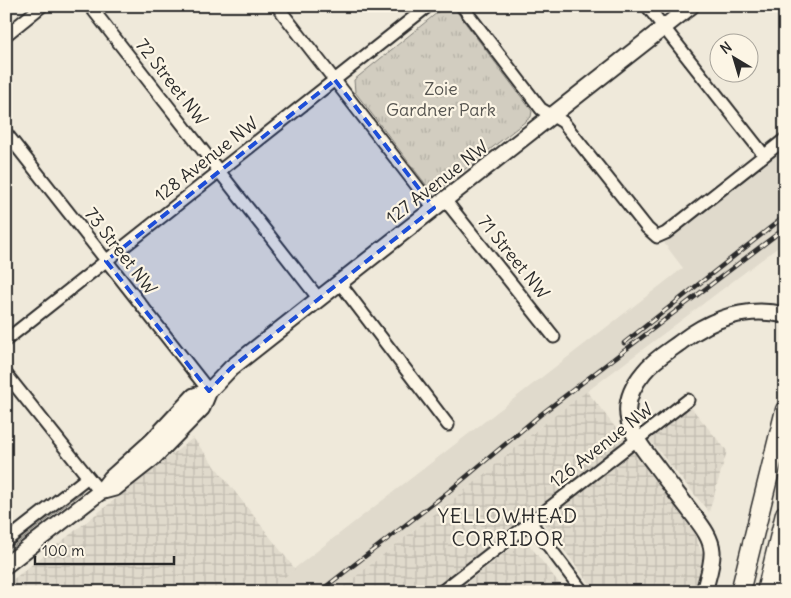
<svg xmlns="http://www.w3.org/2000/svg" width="791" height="598" font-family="Delius,sans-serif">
  <defs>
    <pattern id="industrial-grid" width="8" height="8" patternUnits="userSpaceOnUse" patternTransform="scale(1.25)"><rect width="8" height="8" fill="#e0dacc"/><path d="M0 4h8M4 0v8" fill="none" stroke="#c0bbaf"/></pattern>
    <pattern id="grass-tufts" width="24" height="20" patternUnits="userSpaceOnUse" patternTransform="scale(1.25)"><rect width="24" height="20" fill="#d2cdc0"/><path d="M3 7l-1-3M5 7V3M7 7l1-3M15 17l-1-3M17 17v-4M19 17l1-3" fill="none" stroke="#b4b0a5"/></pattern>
  </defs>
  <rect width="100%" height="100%" fill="#efe9da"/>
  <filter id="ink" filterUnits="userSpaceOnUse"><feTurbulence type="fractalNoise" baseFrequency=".02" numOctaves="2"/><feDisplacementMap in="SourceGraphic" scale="10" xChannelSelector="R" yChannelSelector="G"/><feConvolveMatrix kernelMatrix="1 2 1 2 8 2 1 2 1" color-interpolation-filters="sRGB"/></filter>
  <g filter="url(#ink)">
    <path fill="#e0dacc" d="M785 148V242L540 427 475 482 336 592H264L683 268 664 243Z"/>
    <path fill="url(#industrial-grid)" d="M587 391 625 440 431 592H336L475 482 540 427Z
      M689 405 727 451 709 512 648 438Z
      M193 438 295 569 265 592H6V585Z
      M632 450 694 532 704 560 696 592H596L542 521Z
      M527 542 566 592H455L515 545Z"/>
    <path fill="url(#grass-tufts)" stroke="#7e7c76" d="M443 8H454L532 111 531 117 436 192 430 190 355 92 354 80Z
      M79 490H81V493L6 552V547Z"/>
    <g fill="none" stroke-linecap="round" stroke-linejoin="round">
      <defs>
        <path id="street" d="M90 6 319 299
          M277 6 434 208
          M462 6 541 109 563 122 647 228 657 237 666 233 785 139
          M647 6 764 155
          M6 35 42 6
          M6 133 209 391
          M445 200 554 337
          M339 282 448 425
          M6 340 428 6
          M6 374 100 492
          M531 523 583 592
          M6 541 88 477
          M441 592 688 400"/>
        <path id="secondary" d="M100 492 115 488 153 458 202 408 209 391 231 368 691 6
          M6 565 100 492 111 478 152 441 194 396 209 391
          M704 592C707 579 713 564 712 551 711 536 699 523 691 512 679 496 667 481 656 466 631 434 613 409 644 372 654 359 669 351 682 341 713 318 746 306 785 315"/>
        <path id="primary" d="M740 592 785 410
          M766 592 785 514"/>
      </defs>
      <use href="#street" stroke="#2b2b2b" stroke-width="15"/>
      <use href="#secondary" stroke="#2b2b2b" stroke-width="19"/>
      <use href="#primary" stroke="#2b2b2b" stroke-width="21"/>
      <use href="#street" stroke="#fcf5e5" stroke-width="11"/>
      <use href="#secondary" stroke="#fcf5e5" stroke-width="15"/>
      <use href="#primary" stroke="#fcf5e5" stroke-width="18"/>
      <defs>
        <path id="rail" d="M624 343 785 216
          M319 592 448 492 540 415 785 228"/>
      </defs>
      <use href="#rail" stroke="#2b2b2b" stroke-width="4.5"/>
      <use href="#rail" stroke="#fcf5e5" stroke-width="2.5" stroke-dasharray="8" stroke-linecap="butt"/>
    </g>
  </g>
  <path fill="#1d4ed8" fill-opacity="0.2" stroke="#1d4ed8" stroke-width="4" stroke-dasharray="10 6" stroke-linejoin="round" d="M335 80 434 208 231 368 209 391 106 261Z"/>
  <g text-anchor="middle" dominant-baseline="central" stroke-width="4.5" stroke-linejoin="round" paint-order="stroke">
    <g font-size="18" fill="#2b2b2b" stroke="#fcf5e5">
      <text transform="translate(172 82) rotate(52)">72 Street NW</text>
      <text transform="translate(206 159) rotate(-38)">128 Avenue NW</text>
      <text transform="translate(437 182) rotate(-38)">127 Avenue NW</text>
      <text transform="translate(121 251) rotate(52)">73 Street NW</text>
      <text transform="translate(514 257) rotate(51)">71 Street NW</text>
      <text transform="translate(601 445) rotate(-38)">126 Avenue NW</text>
    </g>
    <g font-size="18" fill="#555450" stroke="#fcf5e5">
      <text x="441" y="88">Zoie<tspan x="441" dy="21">Gardner Park</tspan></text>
    </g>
    <g font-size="20" letter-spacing="1" fill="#2b2b2b" stroke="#fcf5e5">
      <text x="508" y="515">YELLOWHEAD<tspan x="508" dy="23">CORRIDOR</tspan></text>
    </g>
  </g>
  <rect width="791" height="598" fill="none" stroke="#fcf5e5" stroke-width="25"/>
  <rect x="12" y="12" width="766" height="573" fill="none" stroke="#2b2b2b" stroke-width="2" filter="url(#ink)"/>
  <g transform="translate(734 58) rotate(322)"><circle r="24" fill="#fcf5e5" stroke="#a8a49b"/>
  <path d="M0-4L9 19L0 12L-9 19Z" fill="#2b2b2b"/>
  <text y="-8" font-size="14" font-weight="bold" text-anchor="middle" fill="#2b2b2b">N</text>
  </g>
  <path d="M35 556v8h139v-8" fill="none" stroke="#2b2b2b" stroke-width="2.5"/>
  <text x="42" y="556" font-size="15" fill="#2b2b2b" stroke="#fcf5e5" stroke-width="4" paint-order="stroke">100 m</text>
</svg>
